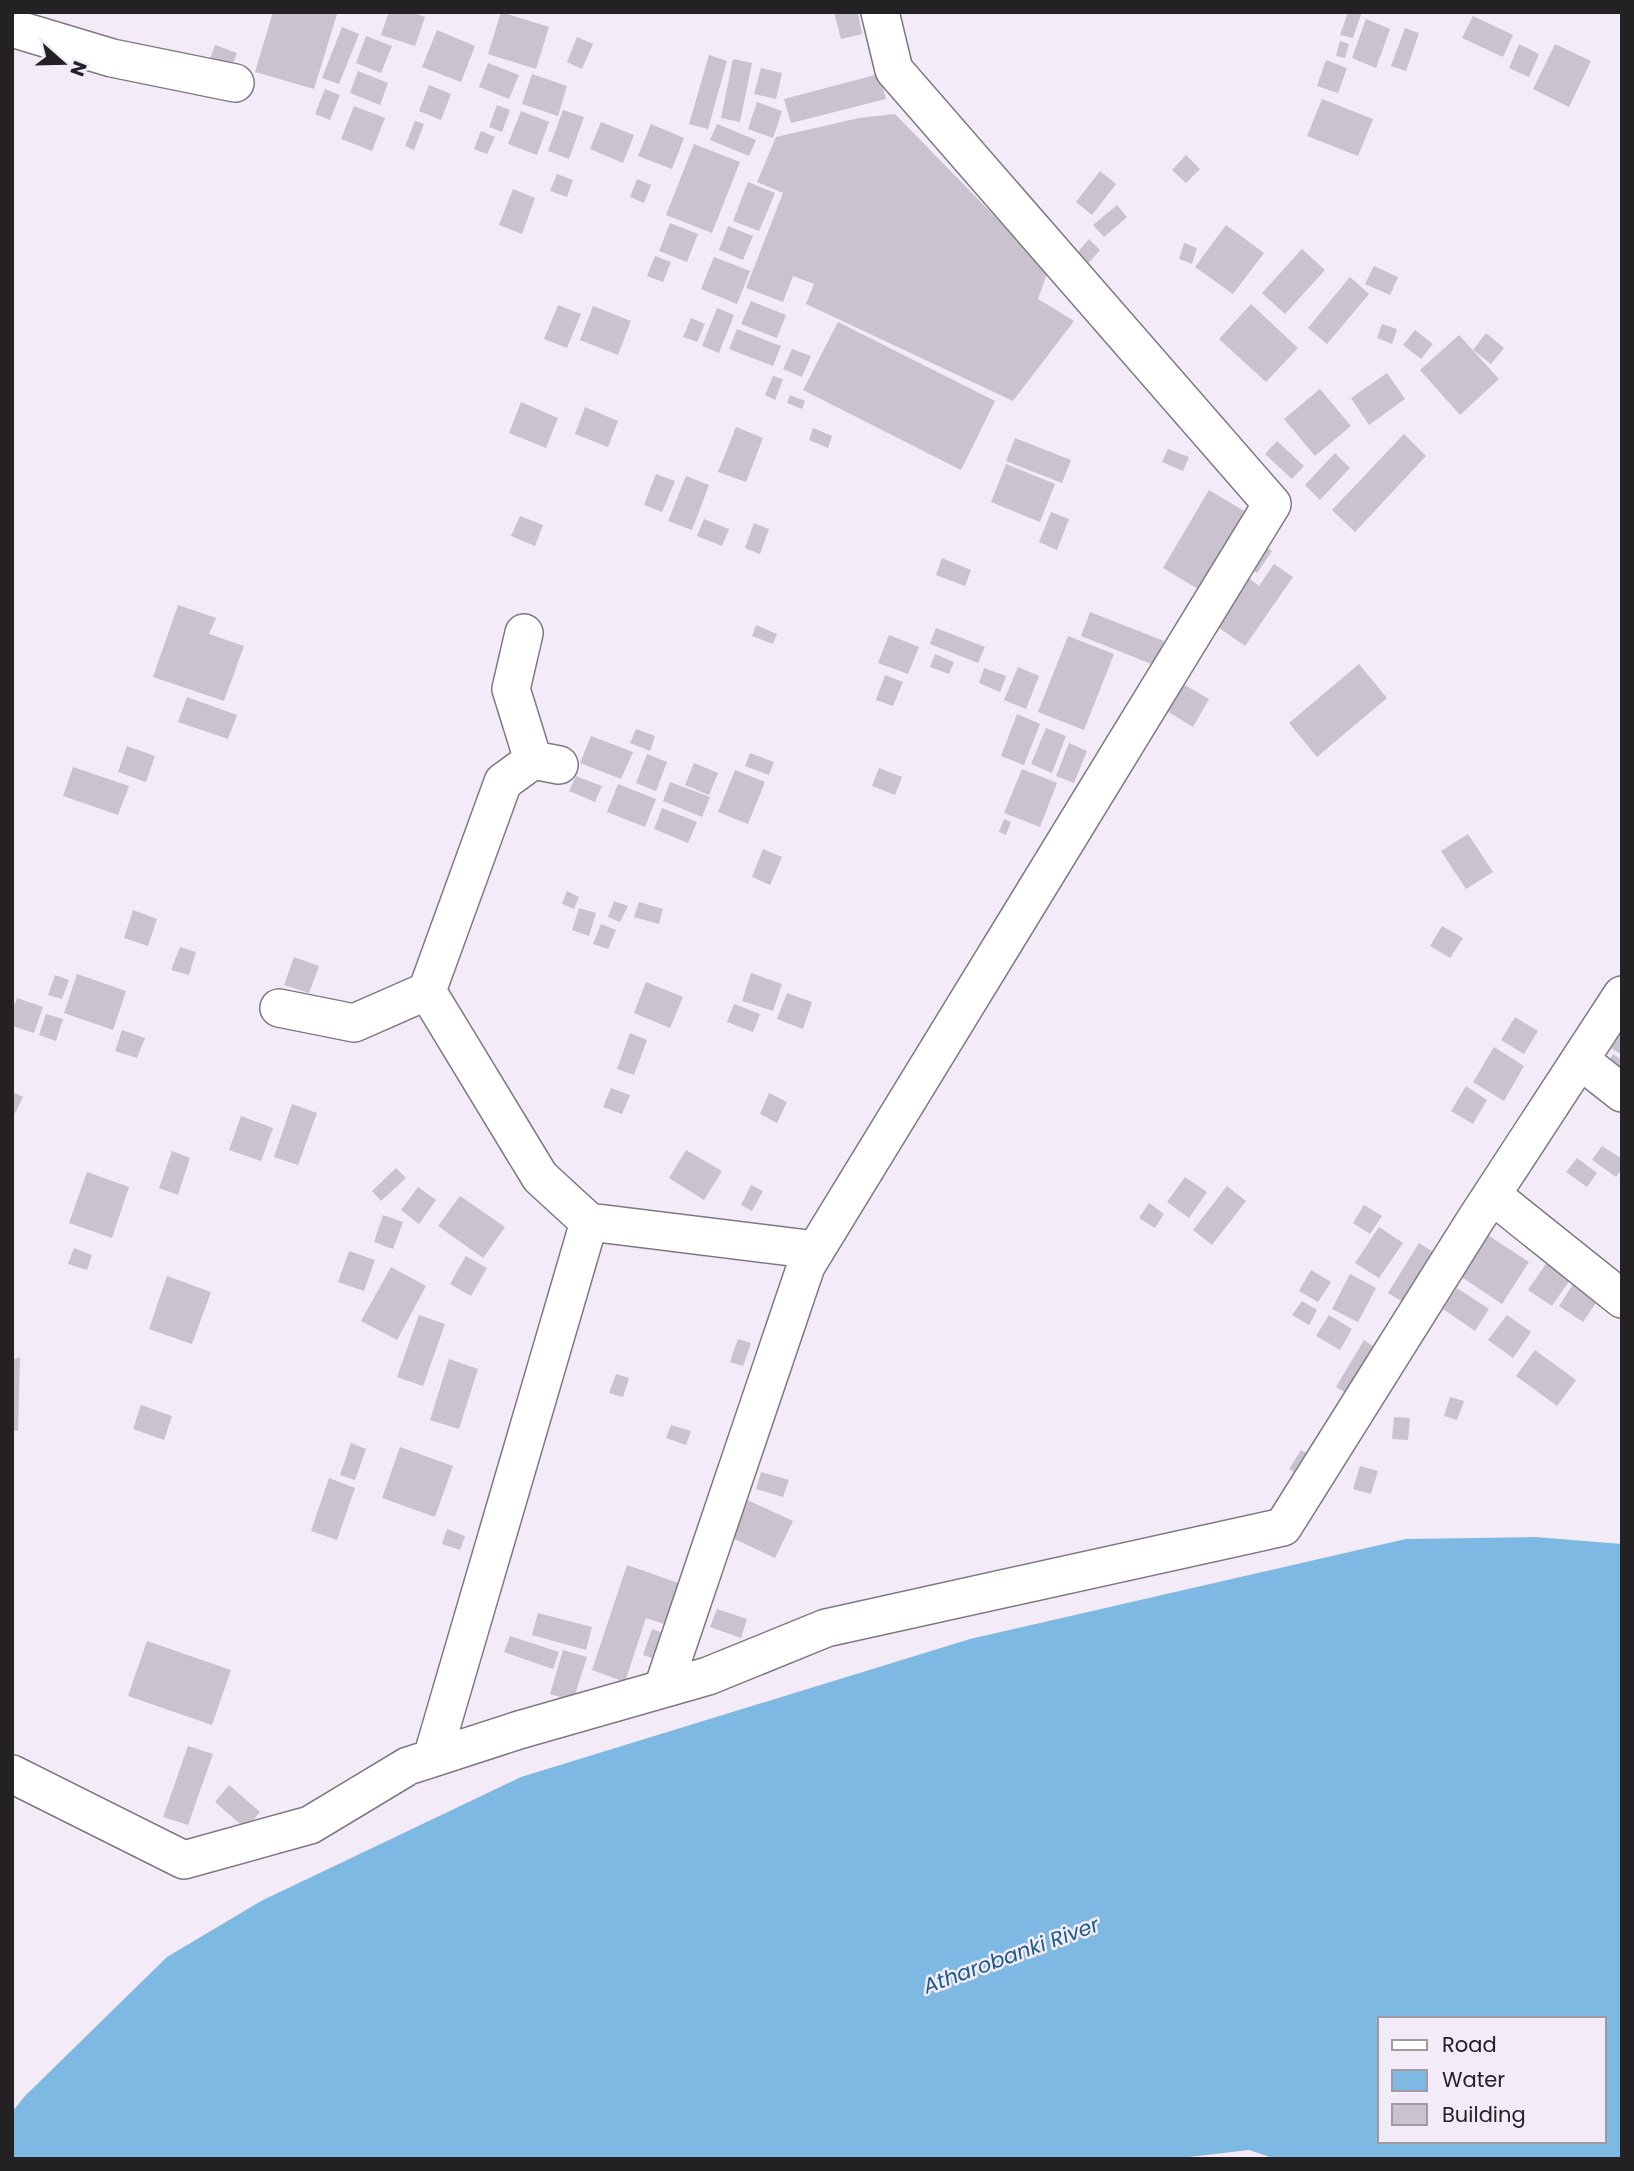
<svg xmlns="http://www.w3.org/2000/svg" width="1634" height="2171" font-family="Poppins,sans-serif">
  <rect width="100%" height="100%" fill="#f4ebf8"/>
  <path fill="#7eb9e4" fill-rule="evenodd" d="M1535 1537 1622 1544V2159H1276L1249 2150 1172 2159H12V2112L25 2096 167 1957 261 1901 521 1777 970 1639 1406 1539ZM1380 2019H1604V2141H1380Z"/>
  <path fill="#cac2ce" d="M273 12 337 14 314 89 255 72Z
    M389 12H412L425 17 415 46 381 35Z
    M501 12 549 27 536 69 488 54Z
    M834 12H858L862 34 841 39Z
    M1348 12 1361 14 1353 38 1340 35Z
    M1473 16 1513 35 1503 57 1462 38Z
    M1366 19 1390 29 1376 68 1352 58Z
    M342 27 359 34 339 84 322 78Z
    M1405 28 1419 33 1406 71 1391 66Z
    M437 30 475 46 461 82 422 67Z
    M366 36 392 46 381 73 356 63Z
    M577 37 593 44 582 69 567 62Z
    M1340 41 1349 44 1345 58 1336 56Z
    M1519 44 1539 54 1529 77 1509 68Z
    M1555 44 1591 61 1569 107 1533 89Z
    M215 45 237 53 230 71 209 62Z
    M709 55 727 61 708 129 689 124Z
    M733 59 752 63 740 122 721 118Z
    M1326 60 1347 68 1338 93 1317 86Z
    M488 63 519 75 509 99 479 87Z
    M761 68 782 73 776 99 754 94Z
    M358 71 388 83 380 105 350 93Z
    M532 74 567 86 558 116 522 104Z
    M879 74 886 99 791 123 784 99Z
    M429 85 451 94 441 120 419 111Z
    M325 89 340 95 330 120 315 114Z
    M1322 99 1373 119 1358 156 1307 136Z
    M757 102 782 111 773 138 748 129Z
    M497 105 510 110 502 132 489 127Z
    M354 106 385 118 372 151 341 139Z
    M563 110 584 117 569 159 548 151Z
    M521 111 549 122 537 155 508 144Z
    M895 114 1048 271 1038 299 1074 321 1013 401 806 304 814 284 793 276 783 302 746 288 783 193 757 182 776 137 859 118Z
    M415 121 424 124 414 150 405 146Z
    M601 122 634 135 623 163 590 149Z
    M651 124 684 138 672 169 638 156Z
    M717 124 756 140 749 156 710 140Z
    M481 131 495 137 487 154 474 149Z
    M694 144 740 162 712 233 666 215Z
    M1186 155 1200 169 1186 183 1172 170Z
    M1100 171 1116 184 1092 215 1076 202Z
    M557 174 573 180 567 197 550 191Z
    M637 179 651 185 644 203 630 197Z
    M748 182 775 193 759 231 733 221Z
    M513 189 535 198 522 234 499 225Z
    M1117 205 1127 217 1104 237 1093 225Z
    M670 223 698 234 687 262 659 251Z
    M1226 225 1264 253 1233 294 1195 267Z
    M728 226 753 236 743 260 719 250Z
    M1089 239 1100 250 1084 268 1073 258Z
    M1184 243 1197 248 1192 264 1179 259Z
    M1302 249 1325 270 1285 314 1262 293Z
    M655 256 671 262 663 282 647 276Z
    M714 257 750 271 737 304 701 289Z
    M1374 266 1398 277 1390 295 1365 284Z
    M1350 277 1369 294 1327 344 1308 328Z
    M751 301 786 315 777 338 741 324Z
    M1251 304 1298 348 1266 382 1219 339Z
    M558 305 581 314 567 348 544 339Z
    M593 306 631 321 618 355 580 340Z
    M717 308 734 315 719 353 702 346Z
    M691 318 705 324 697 342 683 337Z
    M838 322 995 401 961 470 803 390Z
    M1382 324 1397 329 1392 344 1377 338Z
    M737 329 781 346 773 366 729 349Z
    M1415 330 1433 344 1421 359 1403 345Z
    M1486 333 1504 348 1491 364 1473 350Z
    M1459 335 1499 379 1460 415 1420 370Z
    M792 349 811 356 802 377 783 369Z
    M1387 373 1405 399 1369 425 1351 398Z
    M773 376 783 379 775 400 765 395Z
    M1320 389 1351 426 1315 456 1284 419Z
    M790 395 805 401 802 409 787 403Z
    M521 402 558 418 546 448 509 433Z
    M585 407 618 421 608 447 575 434Z
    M736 427 763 438 746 482 718 472Z
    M813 428 832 436 828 448 809 440Z
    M1404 434 1426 456 1355 532 1332 510Z
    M1015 438 1071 460 1062 483 1006 461Z
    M1277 441 1304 466 1292 479 1265 454Z
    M1168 449 1189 457 1183 471 1162 462Z
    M1335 453 1350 468 1320 500 1305 485Z
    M1006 464 1055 484 1040 522 991 502Z
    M656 474 675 481 662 512 644 505Z
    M686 476 709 485 692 530 668 521Z
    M1209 490 1254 517 1208 595 1163 568Z
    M1051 512 1069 519 1057 550 1039 542Z
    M520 516 543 525 535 546 511 536Z
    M704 519 729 529 722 546 697 536Z
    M754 523 769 529 760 554 745 548Z
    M1258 542 1272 551 1257 573 1244 564Z
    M942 558 971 570 965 586 936 575Z
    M1274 564 1293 577 1245 646 1211 622 1244 574 1259 586Z
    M178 605 216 618 209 634 244 646 224 701 153 677Z
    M1090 612 1164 641 1154 665 1081 636Z
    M756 625 777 634 773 644 752 636Z
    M936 628 985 647 978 663 930 644Z
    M889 635 919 647 908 674 878 663Z
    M1068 636 1114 654 1084 730 1038 712Z
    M935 654 954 662 949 674 930 667Z
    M1359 664 1387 698 1317 757 1289 723Z
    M1018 667 1039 676 1026 709 1004 700Z
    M984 668 1006 676 1000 692 979 683Z
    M885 675 903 682 893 706 876 700Z
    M1183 684 1209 699 1193 727 1167 711Z
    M187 697 237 715 228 739 178 722Z
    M1017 714 1040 724 1024 765 1001 756Z
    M1046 728 1066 736 1052 773 1031 764Z
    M636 729 655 736 650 751 630 743Z
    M591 736 633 752 621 779 580 763Z
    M1069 743 1087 751 1074 783 1056 776Z
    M127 746 155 756 146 782 118 772Z
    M750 753 774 762 769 775 745 766Z
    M647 754 667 762 656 791 636 783Z
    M694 763 718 773 709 795 685 785Z
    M73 767 129 786 118 815 63 796Z
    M879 768 902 777 895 795 872 786Z
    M1022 769 1057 783 1040 827 1004 813Z
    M735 770 765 782 748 824 718 812Z
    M576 776 602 786 595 802 569 791Z
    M670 782 710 797 702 817 663 801Z
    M618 784 656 799 645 827 607 812Z
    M662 808 697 822 688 843 654 829Z
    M1004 819 1011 822 1006 835 999 832Z
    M1468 834 1493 872 1466 889 1441 851Z
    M763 849 782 857 770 885 752 877Z
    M567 891 579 897 574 909 562 904Z
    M614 901 628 906 620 922 608 917Z
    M639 902 663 909 659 924 634 917Z
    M579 908 596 913 589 936 572 930Z
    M133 910 157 919 148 946 124 938Z
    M601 924 616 930 608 949 593 944Z
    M1442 926 1463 938 1450 958 1430 946Z
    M180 947 196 952 189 975 171 970Z
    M294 957 319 966 309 993 284 985Z
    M751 973 782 984 773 1011 742 1001Z
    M77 974 126 991 113 1030 64 1013Z
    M55 975 69 980 62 999 48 995Z
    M646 982 683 997 670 1028 634 1013Z
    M787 993 812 1002 803 1029 777 1019Z
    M17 998 43 1007 34 1033 12 1026V1011Z
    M734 1004 760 1014 753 1032 727 1022Z
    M46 1014 63 1019 56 1041 39 1035Z
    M1515 1017 1538 1031 1524 1054 1501 1040Z
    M122 1030 145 1038 137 1058 115 1051Z
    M1622 1032V1055L1611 1048Z
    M630 1033 647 1040 634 1075 617 1069Z
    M1494 1047 1524 1066 1504 1101 1473 1082Z
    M1613 1054 1622 1060V1083L1603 1070Z
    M1466 1086 1487 1100 1473 1124 1451 1111Z
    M611 1088 630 1095 622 1114 603 1107Z
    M12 1092 23 1097 12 1119Z
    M769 1093 787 1102 777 1123 760 1114Z
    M292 1104 317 1113 298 1165 274 1157Z
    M241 1116 273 1128 261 1161 229 1150Z
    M1602 1146 1622 1159V1169L1616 1177 1592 1160Z
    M686 1150 722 1171 704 1200 669 1178Z
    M172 1151 190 1158 178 1195 159 1188Z
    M1577 1158 1597 1173 1587 1187 1566 1172Z
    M396 1168 406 1178 381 1201 372 1191Z
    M87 1172 129 1187 112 1238 69 1223Z
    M1185 1177 1207 1192 1189 1218 1167 1202Z
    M751 1185 763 1191 752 1211 741 1205Z
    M1227 1186 1246 1201 1212 1245 1193 1230Z
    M418 1187 436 1200 419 1224 401 1210Z
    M460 1196 505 1227 483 1258 438 1226Z
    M1149 1203 1164 1214 1155 1228 1139 1218Z
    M1364 1205 1382 1216 1370 1234 1353 1223Z
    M383 1215 403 1222 393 1249 374 1242Z
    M1379 1227 1403 1243 1379 1278 1355 1263Z
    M1483 1232 1529 1262 1502 1304 1457 1274Z
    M1419 1243 1443 1258 1413 1308 1388 1293Z
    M74 1248 92 1255 87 1270 68 1264Z
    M349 1251 375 1260 364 1291 338 1282Z
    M466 1256 487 1268 471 1296 450 1284Z
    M1550 1258 1574 1274 1552 1306 1528 1290Z
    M391 1267 426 1286 397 1340 361 1321Z
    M1311 1270 1331 1282 1318 1302 1299 1291Z
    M1350 1274 1376 1288 1358 1322 1332 1309Z
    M167 1276 211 1292 192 1344 149 1329Z
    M1577 1278 1602 1294 1583 1322 1559 1306Z
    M1457 1288 1489 1309 1475 1331 1443 1309Z
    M1302 1301 1317 1310 1309 1325 1292 1315Z
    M419 1315 445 1324 423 1386 397 1377Z
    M1329 1315 1352 1329 1340 1350 1316 1336Z
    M1507 1315 1531 1332 1513 1358 1488 1340Z
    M738 1339 751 1343 743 1366 730 1362Z
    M1364 1340 1377 1349 1349 1395 1336 1387Z
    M1535 1350 1576 1380 1557 1406 1516 1376Z
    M20 1357 18 1431 12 1430V1360Z
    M449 1359 478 1369 459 1429 430 1420Z
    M616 1374 629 1378 623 1397 609 1393Z
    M1450 1397 1464 1401 1457 1420 1444 1416Z
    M141 1405 172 1416 164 1440 133 1429Z
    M1394 1417 1410 1418 1408 1440 1392 1439Z
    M671 1425 691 1431 686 1445 666 1438Z
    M351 1443 366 1449 355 1480 340 1475Z
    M400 1447 453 1466 435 1517 382 1498Z
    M1301 1450 1313 1456 1301 1476 1289 1469Z
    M1360 1466 1378 1471 1371 1494 1353 1489Z
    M761 1472 789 1480 783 1497 756 1489Z
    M329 1478 355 1488 337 1540 311 1531Z
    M745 1499 793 1521 775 1558 728 1536Z
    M447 1529 465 1536 460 1550 442 1544Z
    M627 1565 684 1585 670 1626 646 1618 625 1682 592 1670Z
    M717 1609 747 1619 741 1638 710 1627Z
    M538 1613 592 1627 586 1650 532 1635Z
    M652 1629 669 1635 661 1661 643 1655Z
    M510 1636 559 1652 553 1669 504 1652Z
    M147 1641 231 1670 212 1725 128 1696Z
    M563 1650 587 1657 573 1701 550 1694Z
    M188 1746 213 1754 188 1825 163 1817Z
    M229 1785 260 1812 246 1829 215 1802Z"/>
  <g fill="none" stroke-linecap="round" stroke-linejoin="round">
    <defs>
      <path id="minor" d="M12 28 112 58 235 83
        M524 633 511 689 533 760 559 765
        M427 991 540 1177 589 1222 432 1758
        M279 1008 354 1023 427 991 503 782 533 760
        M1580 1060 1622 1093
        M1492 1195 1622 1299
        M589 1222 816 1250
        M663 1688 806 1266 1272 504 894 70 880 12
        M12 1774 184 1860 310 1825 408 1766 519 1730 708 1676 826 1628 1283 1527 1474 1222 1622 995"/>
    </defs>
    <use href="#minor" stroke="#7f7883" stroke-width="40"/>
    <use href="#minor" stroke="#fff" stroke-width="37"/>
  </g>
  <g text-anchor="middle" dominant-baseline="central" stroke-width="5" stroke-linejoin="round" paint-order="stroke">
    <g font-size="21" font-style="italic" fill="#195c85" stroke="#f4ebf8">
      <text transform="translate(1011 1955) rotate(-20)">Atharobanki River</text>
    </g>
  </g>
  <rect width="1634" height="2171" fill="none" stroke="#242125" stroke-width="28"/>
  <rect x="1378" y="2017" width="228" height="126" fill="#f4ebf8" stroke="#a19aa4" stroke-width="2"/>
  <rect x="1392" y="2040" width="35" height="10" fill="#ffffff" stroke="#a19aa4" stroke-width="2"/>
  <text x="1442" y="2052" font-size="21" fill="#242125">Road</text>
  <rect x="1392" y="2070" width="35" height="21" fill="#7eb9e4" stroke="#a19aa4" stroke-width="2"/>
  <text x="1442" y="2087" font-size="21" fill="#242125">Water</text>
  <rect x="1392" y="2104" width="35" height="21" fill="#cac2ce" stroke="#a19aa4" stroke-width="2"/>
  <text x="1442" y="2122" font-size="21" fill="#242125">Building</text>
  <g transform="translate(63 63) rotate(110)" stroke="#f4ebf8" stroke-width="5" paint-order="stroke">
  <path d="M0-5L12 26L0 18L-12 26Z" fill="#242125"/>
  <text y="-10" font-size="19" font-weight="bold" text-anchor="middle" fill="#242125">N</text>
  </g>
</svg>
